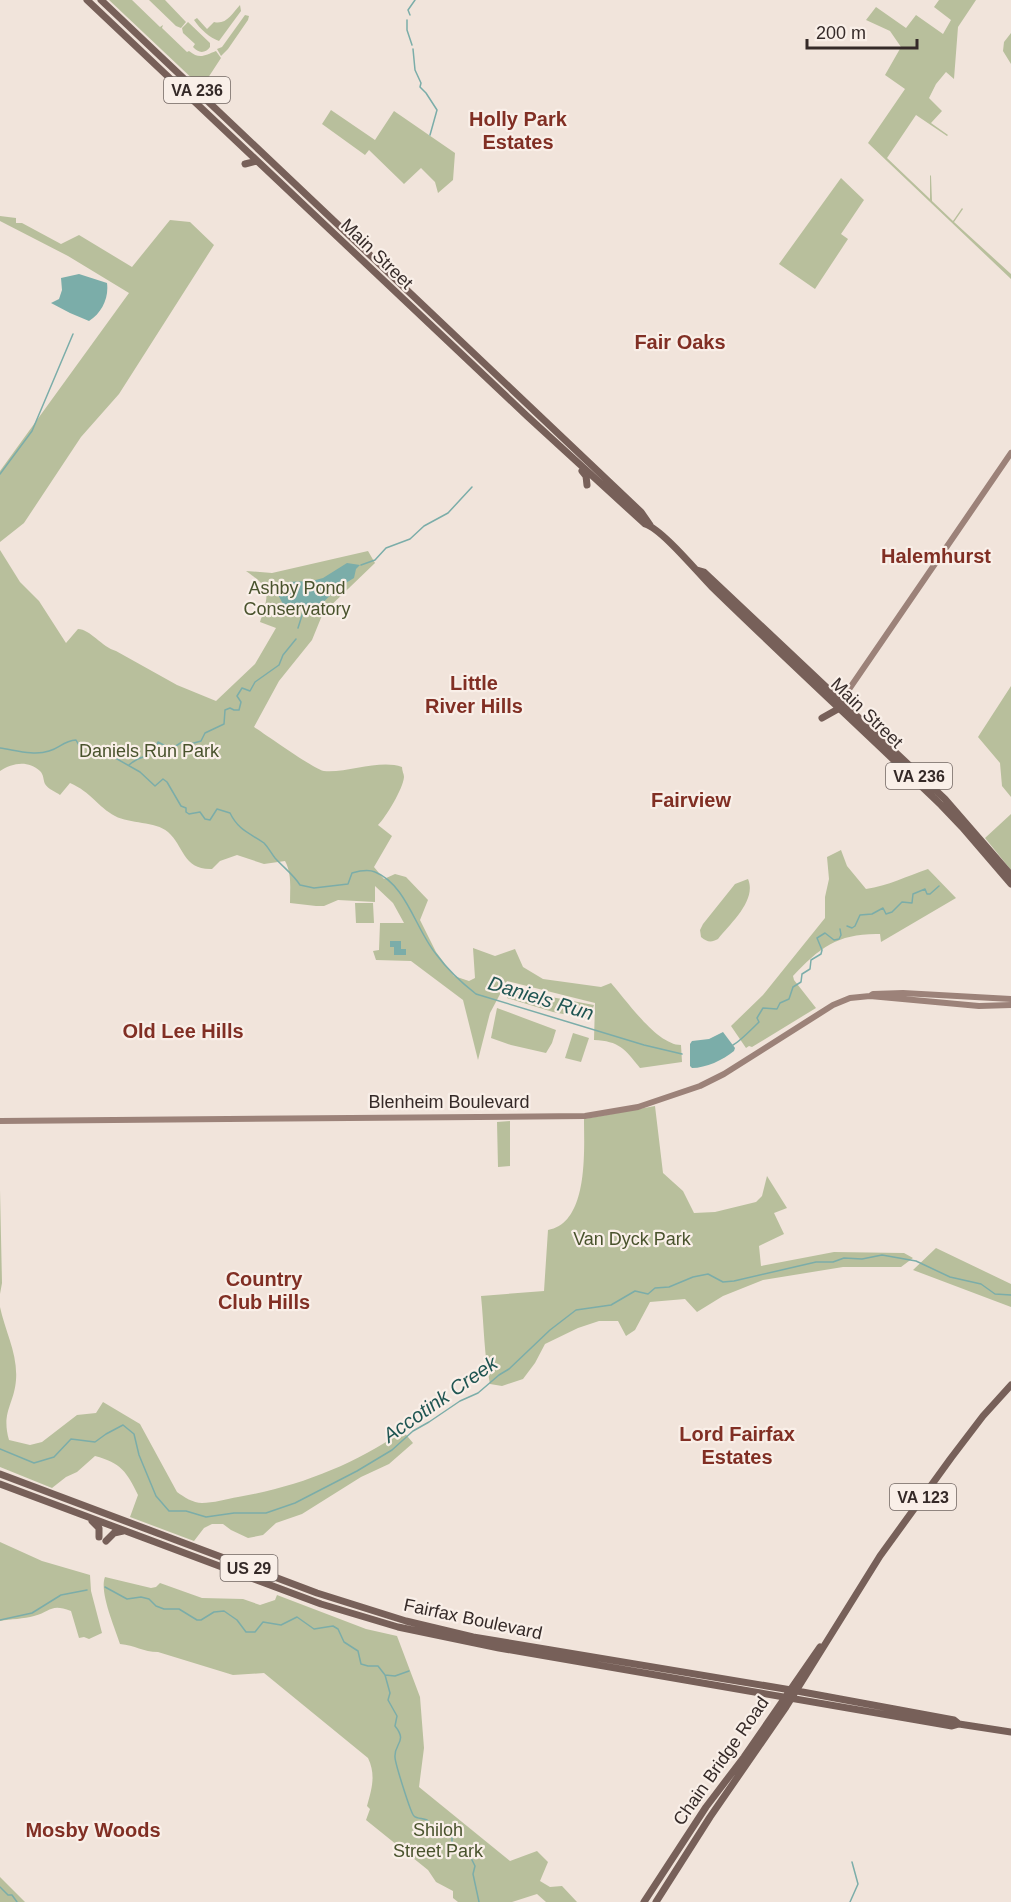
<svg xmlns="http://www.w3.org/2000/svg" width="1011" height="1902" font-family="Arial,sans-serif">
  <rect width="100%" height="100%" fill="#f1e4db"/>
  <path fill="#b8bf9c" d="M109 0H132L160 27 163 25 162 28 187 52 189 51C200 60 205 55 216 51L221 58 204 84H198Z
    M149 0H165L186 22 181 28 176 26Z
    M939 0H976L958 27 954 79 946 72 936 84 929 98 942 111 931 123 948 135 947 136 916 115 887 158 930 199V175L931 176 932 201 953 221 962 208 963 209 954 222 1011 274V279L868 143 905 89 885 75 901 47 890 31 866 20 876 7 906 28 916 15 943 34 951 20 934 7Z
    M240 5 241 11 219 41C210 38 200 29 194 20L197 18 207 29 214 22C226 25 232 14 240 5Z
    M245 15 249 16 248 20 228 49 221 56 217 49 222 47Z
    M188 22 210 43V47C205 54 198 53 193 47L195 44 183 33 182 28Z
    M1011 33V64L1003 51 1004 42Z
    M331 110 375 140 394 111 455 153 453 180 438 193 435 182 421 168 404 184 369 150 365 155 322 124Z
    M841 178 864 200 841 234 848 239 815 289 779 264Z
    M0 216 16 218V223H22L61 244 79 235 132 267 170 220 190 222 214 245 119 394 81 437 24 523 0 542V471L129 293 68 256 0 221Z
    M0 550 20 582 39 601 66 643 78 629C90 629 102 647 116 651L177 685 216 701 255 664 276 628 260 622C269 593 272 589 246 571L272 573 368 551 375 563 323 613 312 640 279 681 254 727C265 734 315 770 324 771 349 773 380 759 402 767 402 771 404 774 404 777 403 789 386 817 378 825L392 836 374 867 384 879 395 874 406 877 428 900 420 920 436 952 454 976 469 981 475 978 473 948 495 956 515 949 523 967 543 979 601 987 611 983C627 1001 657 1045 681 1045L682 1062 640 1068C625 1049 619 1041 594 1040L595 1003 507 981 490 1013 478 1060 463 1000 411 961 376 960 373 951 379 950 380 923H404L393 903 375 886V902L338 900 324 906H316L290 903C290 888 292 874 285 861L264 864 237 855 220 861 212 869C183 870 184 846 168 832 155 821 130 824 115 816 98 807 91 792 70 783L60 795C56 792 48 789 45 784 43 780 44 775 40 771 28 760 12 763 0 771Z
    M1011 686V797L1002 786 1000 763 978 737Z
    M1011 814V870L985 838Z
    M841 850 847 866 866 889C888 886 907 876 928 869L956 898 881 942 880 934C839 933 820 947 793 976L794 980 816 1008 752 1047 749 1046 746 1048 731 1026 763 995 825 918V897L829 879 827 857Z
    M748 879C757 900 731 923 718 939 711 943 707 942 701 937L700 930 703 924 735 884Z
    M355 903H373L374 923H356Z
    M508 989 594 1005 589 1019 553 1012 507 998Z
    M497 1008 556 1030 552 1043 546 1053 511 1045 491 1038Z
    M573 1033 589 1038 581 1062 565 1058Z
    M655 1106 663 1173 683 1191 694 1213 715 1212 756 1202 762 1196 767 1176 787 1208 774 1213 784 1234 759 1246 761 1266 834 1252 904 1253 913 1258 901 1267H843L763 1280 723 1296 697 1312 685 1299 650 1302 635 1330 626 1336 618 1321H599L578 1328 545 1344 535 1363 523 1379 502 1386 490 1384C484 1355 484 1325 481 1296L544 1291 548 1230C589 1223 584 1150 584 1119Z
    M510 1121V1166L498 1167 497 1122Z
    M0 1190 2 1283 0 1294Z
    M936 1248 1011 1284V1307L913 1270Z
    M0 1307C5 1331 18 1354 16 1380 14 1405 1 1412 9 1440L30 1445 42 1442 77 1415 96 1413 103 1402 140 1424 177 1492C184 1497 193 1503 202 1503 213 1503 227 1499 238 1497 300 1486 351 1466 403 1431L413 1443 389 1464 361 1477 302 1514 276 1523 263 1535 248 1538 231 1530 223 1524H212L204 1528 194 1541 130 1517 138 1495C127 1472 121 1463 95 1456L77 1472 66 1477 52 1488 0 1467Z
    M0 1542 42 1561 90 1575 91 1591 102 1633 89 1639 84 1637 79 1638 71 1611C50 1603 51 1612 34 1616 24 1619 11 1619 0 1621Z
    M105 1577 151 1588 156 1587 160 1583 202 1598 243 1599 260 1605 275 1600 277 1595 366 1629 397 1636 420 1697 424 1748 419 1787 510 1861 537 1851 548 1862 540 1881 550 1887 562 1886 577 1902H546L537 1894 512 1902H458L453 1898V1891L436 1882 428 1870 366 1820 370 1809 367 1806C372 1788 376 1775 368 1758L264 1673 233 1675 158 1652C143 1652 135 1645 120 1644 115 1628 99 1592 105 1577Z
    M0 1877 25 1902H0Z"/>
  <path fill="#7bada9" d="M79 274 107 283C109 298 102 313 89 321L70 313 51 303 59 299 62 290 61 278Z
    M347 563 360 565 356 569 354 578 339 587 313 612H309L283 604 276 591 286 582 312 581 323 578Z
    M390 941H401V949H406V955H394V947H390Z
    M723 1032 735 1048 734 1051C723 1060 706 1068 692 1068L690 1066V1044L692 1041 709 1039Z"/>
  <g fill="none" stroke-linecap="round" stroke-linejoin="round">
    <path stroke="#7bada9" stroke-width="1.5" d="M410 15 408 10 415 0
      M407 20V30L412 45
      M413 49 415 70 421 83 420 87 426 93 437 110 430 135
      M0 474 32 431 73 334
      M361 565 375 560 386 548 410 539 424 526 448 513 472 487
      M298 628 304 609
      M0 748C15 750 34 756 49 751 60 748 63 741 76 740L85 756 88 757 96 750 103 751 140 772 155 786 163 779 167 782 181 806 186 808V812L189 814 200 812 205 819 210 820 217 809 230 813C239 831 250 833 264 843 268 847 271 853 275 858 284 868 293 874 300 885L314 888 348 884 352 873C359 871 368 869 375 872 406 884 416 930 436 954 447 969 462 983 476 994L644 1045 682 1054
      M129 765C144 751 150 763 158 742L171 749 182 742 187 745 201 741 205 733 224 724 225 710 230 708 234 710H239L241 702 237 696 242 688 250 691 255 682 279 665 283 655 296 639
      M847 926 852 928 855 926 860 915 872 914 883 908 886 914 892 912 902 902 912 903 913 894 925 889 927 894H930L939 886
      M733 1045C739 1042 754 1027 759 1022L757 1018 763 1008 777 1009 780 1003 789 999 793 987 801 982 802 974 810 969 811 960 821 954 822 950 817 938 825 933 834 940 839 939 841 935 840 929
      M0 1449 34 1463 54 1457 71 1439 95 1442 106 1434 123 1425 134 1434 139 1455 156 1496 169 1511H186L206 1517 234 1513H266L295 1503 357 1471 392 1450 413 1431 429 1422 460 1401 478 1393 499 1375 509 1369 550 1330 576 1310 611 1305 635 1291 648 1294 655 1288 669 1287 693 1277 708 1274 723 1282 734 1281 816 1262H833L844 1258 862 1259 882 1255 916 1261 950 1277 981 1284 995 1294 1011 1295
      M105 1587 127 1599 141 1597 149 1599 156 1606 164 1609H179L197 1620H201L214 1612 224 1611 237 1620 246 1632H255L263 1622 281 1625 297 1617 314 1629 333 1626 338 1629 344 1642 358 1651 361 1664 368 1666H378L385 1675 395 1676 409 1671
      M0 1620 32 1613 61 1595 87 1590
      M385 1675 390 1693 388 1700 397 1716 395 1726C408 1742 394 1743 395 1757 395 1763 411 1814 414 1816 417 1819 423 1818 427 1820L436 1834 442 1831H449L452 1836V1848L469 1854 475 1866 473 1874 479 1902
      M0 1887 8 1895H12L17 1902
      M850 1902 858 1884 852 1862"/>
    <path stroke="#9c8279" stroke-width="6" d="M838 701 843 698 1011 453
      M870 996 979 1006 1011 1005
      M0 1121 585 1116 638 1107 700 1086 724 1074 833 1005 850 998 870 996 873 994 903 993 1011 999"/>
    <path stroke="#776059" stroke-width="7" d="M87 0 527 416 645 524C662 529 698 573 712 587 787 660 865 732 941 805L962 827 1011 884
      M101 0 641 512 650 525
      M245 164 257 161
      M582 471 586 476 587 485
      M697 570 704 572 945 799 1011 875
      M822 718 838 709 844 711
      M0 1474 317 1593 406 1621 473 1637 797 1691 954 1720 959 1724
      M0 1484 321 1604 398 1627 499 1648 952 1726 959 1724 1011 1732
      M92 1521 99 1528V1537
      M106 1541 114 1533 123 1531
      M644 1902 706 1807 744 1757 820 1647
      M656 1902 710 1817 786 1707 880 1556 951 1458 983 1416 1011 1385"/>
  </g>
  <g text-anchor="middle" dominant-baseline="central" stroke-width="4.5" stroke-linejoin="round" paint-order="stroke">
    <g fill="#f9efe8" stroke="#706562" stroke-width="1.5">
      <rect x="164" y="77" width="66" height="26" rx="4.5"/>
      <rect x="886" y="763" width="66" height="26" rx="4.5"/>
      <rect x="890" y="1484" width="66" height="26" rx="4.5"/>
      <rect x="220.5" y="1555" width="57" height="26" rx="4.5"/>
    </g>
    <g font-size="16" font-weight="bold" fill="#352a28">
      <text x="197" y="90">VA 236</text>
      <text x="919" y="776">VA 236</text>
      <text x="923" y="1497">VA 123</text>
      <text x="249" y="1568">US 29</text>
    </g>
    <g font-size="18" fill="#352a28" stroke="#f9efe8">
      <text transform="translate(377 254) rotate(44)">Main Street</text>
      <text transform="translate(867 713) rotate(44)">Main Street</text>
      <text x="449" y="1102">Blenheim Boulevard</text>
      <text transform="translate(473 1619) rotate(12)">Fairfax Boulevard</text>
      <text transform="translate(721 1761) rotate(-55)">Chain Bridge Road</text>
    </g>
    <g font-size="18" fill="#49532d" stroke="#f9efe8">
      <text x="297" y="588">Ashby Pond<tspan x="297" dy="21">Conservatory</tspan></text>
      <text x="149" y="751">Daniels Run Park</text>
      <text x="632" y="1239">Van Dyck Park</text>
      <text x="438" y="1830">Shiloh<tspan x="438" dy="21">Street Park</tspan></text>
    </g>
    <g font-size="20" font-weight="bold" fill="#812f24" stroke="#f9efe8">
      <text x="518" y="119">Holly Park<tspan x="518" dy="23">Estates</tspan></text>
      <text x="680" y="342">Fair Oaks</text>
      <text x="936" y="556">Halemhurst</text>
      <text x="474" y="683">Little<tspan x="474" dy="23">River Hills</tspan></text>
      <text x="691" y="800">Fairview</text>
      <text x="183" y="1031">Old Lee Hills</text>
      <text x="264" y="1279">Country<tspan x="264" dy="23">Club Hills</tspan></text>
      <text x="737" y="1434">Lord Fairfax<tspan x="737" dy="23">Estates</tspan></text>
      <text x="93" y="1830">Mosby Woods</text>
    </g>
    <g font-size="20" font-style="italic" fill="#1f5552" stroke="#f9efe8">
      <text transform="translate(541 998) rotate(17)">Daniels Run</text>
      <text transform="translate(440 1399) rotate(-35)">Accotink Creek</text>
    </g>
  </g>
  <path d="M807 39v9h110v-9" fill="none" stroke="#352a28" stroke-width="3"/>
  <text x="816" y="39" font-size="18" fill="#352a28" stroke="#f9efe8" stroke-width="4.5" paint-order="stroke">200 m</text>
</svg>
